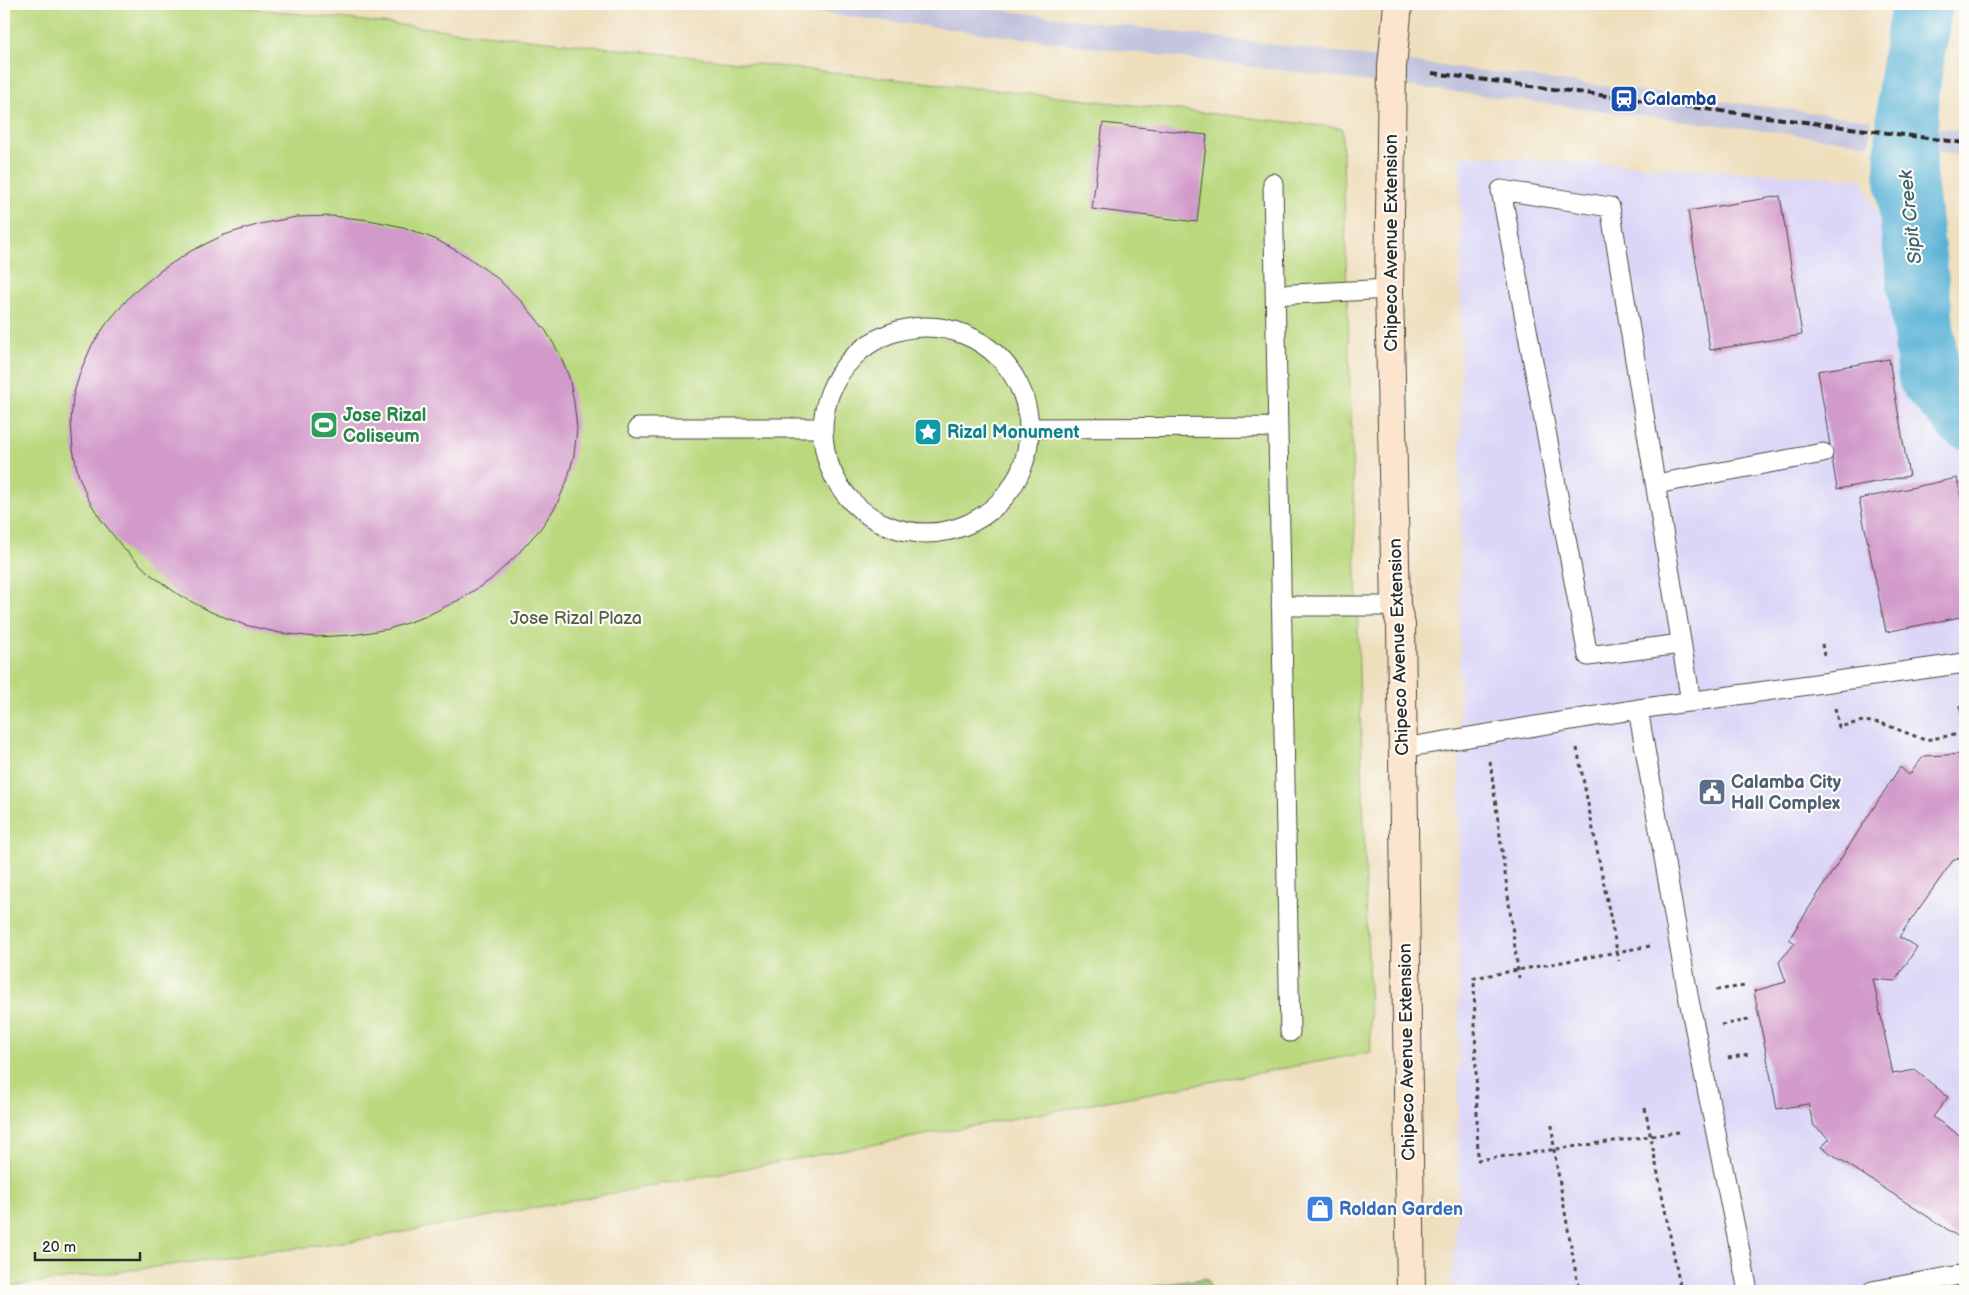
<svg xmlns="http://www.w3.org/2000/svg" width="1969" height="1295" font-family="'Balsamiq Sans',sans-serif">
  <rect width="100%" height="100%" fill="#fdfcf7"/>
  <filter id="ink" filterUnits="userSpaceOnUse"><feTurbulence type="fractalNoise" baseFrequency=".02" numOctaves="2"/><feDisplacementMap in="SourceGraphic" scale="10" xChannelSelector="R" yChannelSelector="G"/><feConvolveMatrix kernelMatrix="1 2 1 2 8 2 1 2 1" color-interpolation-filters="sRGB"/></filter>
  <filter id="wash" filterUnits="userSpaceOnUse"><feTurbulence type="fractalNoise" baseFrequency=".0096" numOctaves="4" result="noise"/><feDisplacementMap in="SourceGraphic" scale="20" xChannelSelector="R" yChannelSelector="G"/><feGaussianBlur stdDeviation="1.12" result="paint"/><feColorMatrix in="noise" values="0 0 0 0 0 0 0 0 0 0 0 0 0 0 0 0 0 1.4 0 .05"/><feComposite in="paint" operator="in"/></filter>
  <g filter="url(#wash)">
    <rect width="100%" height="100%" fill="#eedebc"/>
    <path fill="#dbd6f7" d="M1461 155 1862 179 1933 340 1965 378V1291H1450L1458 1206Z"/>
    <path fill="#c1c2dd" d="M750 4H952L1872 120 1869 144Z
      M1936 128 1965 131V156L1934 152Z"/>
    <path fill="#bad87e" stroke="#728254" d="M4 4H209L1342 128 1371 1052 366 1239 4 1287Z"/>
    <path fill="#93b86d" stroke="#5f724c" d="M1207 1278 1212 1291H1119Z"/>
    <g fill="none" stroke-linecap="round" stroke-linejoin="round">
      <path stroke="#58b2d6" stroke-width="62" d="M1922 4 1909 86 1905 171 1929 377 1965 418"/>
    </g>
    <g id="blocks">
      <path fill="#d29aca" d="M1103 123 1207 135 1197 222 1092 209Z
        M1780 196 1802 335 1710 350 1688 211Z
        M332 216 369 220 403 227 437 240 468 257 497 278 523 303 546 331 559 353 569 377 574 402 577 428 574 455 567 481 556 506 541 528 516 556 489 581 457 601 424 617 389 629 352 635 315 637 280 633 245 625 211 612 179 595 150 574 124 549 102 521 88 499 78 474 73 449 71 422 73 396 81 370 92 345 107 323 131 295 160 271 191 251 224 235 260 224 296 217Z
        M1889 359 1909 476 1837 489 1818 371Z
        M1957 478 1965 519V616L1886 632 1859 499Z
        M1959 706H1965V729Z
        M1965 754V858L1954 859 1899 937 1917 947 1895 981 1873 979 1893 1074 1915 1070 1948 1097 1933 1117 1965 1139V1241L1821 1147 1830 1139 1814 1126 1808 1104 1777 1109 1754 991 1786 982 1779 962 1795 943 1789 939 1900 767 1909 775 1924 756Z"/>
    </g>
  </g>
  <g filter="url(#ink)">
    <use href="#blocks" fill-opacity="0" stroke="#484641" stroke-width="1"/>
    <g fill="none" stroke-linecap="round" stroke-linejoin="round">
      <defs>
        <path id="service" d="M1273 183 1290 1032
          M1275 295 1389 289
          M823 430a103 103 0 1 1 206 0a103 103 0 1 1-206 0Z
          M638 428H822
          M1030 428 1278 427
          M1656 484 1823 453
          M1281 606H1396
          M1681 644 1588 656 1501 190 1610 207 1691 702
          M1638 709 1688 995 1748 1291
          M1403 748 1638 709 1965 663
          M1872 1291 1965 1274"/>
        <path id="secondary" d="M1398 4 1392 67 1389 289 1396 606 1401 625 1411 1291"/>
      </defs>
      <use href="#service" stroke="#484641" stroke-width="21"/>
      <use href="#secondary" stroke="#484641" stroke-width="30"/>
      <path stroke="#484641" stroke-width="3" stroke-dasharray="4 4" stroke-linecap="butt" d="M1822 644 1824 655
        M1835 708 1839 727 1863 721 1881 723 1925 740 1965 733
        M1577 748 1619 961
        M1490 761 1519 978
        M1650 946 1474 978 1478 1160 1679 1132
        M1716 990 1745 986
        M1721 1025 1749 1020
        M1728 1058 1749 1054
        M1645 1108 1681 1291
        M1552 1125 1554 1150 1579 1291"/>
      <use href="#service" stroke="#fff" stroke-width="19"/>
      <use href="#secondary" stroke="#fbe5cf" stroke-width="28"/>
      <path stroke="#2b2b2b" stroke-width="4" stroke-dasharray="8 4" stroke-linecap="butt" d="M1432 73 1965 143"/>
    </g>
  </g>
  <defs>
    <symbol id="station-square" viewBox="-11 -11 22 22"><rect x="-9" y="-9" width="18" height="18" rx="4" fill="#1a4fb4" stroke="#fdfcf7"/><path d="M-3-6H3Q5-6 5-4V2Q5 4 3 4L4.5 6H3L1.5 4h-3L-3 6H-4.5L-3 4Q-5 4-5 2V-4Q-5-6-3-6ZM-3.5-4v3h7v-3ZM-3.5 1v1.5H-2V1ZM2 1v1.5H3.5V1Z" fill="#fff"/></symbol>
    <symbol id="stadium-square" viewBox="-11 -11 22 22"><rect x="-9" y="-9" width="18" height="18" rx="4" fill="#2e9e5b" stroke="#fdfcf7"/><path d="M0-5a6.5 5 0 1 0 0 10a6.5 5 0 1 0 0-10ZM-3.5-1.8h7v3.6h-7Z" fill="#fff"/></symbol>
    <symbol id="sight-square" viewBox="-11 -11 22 22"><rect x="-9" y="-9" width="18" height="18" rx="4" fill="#0f9aa8" stroke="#fdfcf7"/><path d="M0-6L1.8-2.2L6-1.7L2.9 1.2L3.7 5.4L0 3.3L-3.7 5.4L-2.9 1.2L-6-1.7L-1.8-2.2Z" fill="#fff"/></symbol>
    <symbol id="civic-square" viewBox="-11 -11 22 22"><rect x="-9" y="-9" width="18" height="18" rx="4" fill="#5c6f8a" stroke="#fdfcf7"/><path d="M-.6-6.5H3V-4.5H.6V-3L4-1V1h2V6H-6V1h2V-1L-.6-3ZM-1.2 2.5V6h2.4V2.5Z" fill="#fff"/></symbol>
    <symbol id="shop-square" viewBox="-11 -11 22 22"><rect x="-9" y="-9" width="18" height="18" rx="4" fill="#3f7fe0" stroke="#fdfcf7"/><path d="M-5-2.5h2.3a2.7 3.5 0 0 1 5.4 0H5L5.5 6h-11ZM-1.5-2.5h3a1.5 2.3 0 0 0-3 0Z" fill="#fff"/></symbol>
  </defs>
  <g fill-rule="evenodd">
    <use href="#station-square" x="1608" y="83" width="32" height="32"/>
    <use href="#stadium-square" x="308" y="409" width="32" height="32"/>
    <use href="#sight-square" x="912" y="416" width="32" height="32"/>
    <use href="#civic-square" x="1696" y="776" width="32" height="32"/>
    <use href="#shop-square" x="1304" y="1193" width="32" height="32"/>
  </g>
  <g text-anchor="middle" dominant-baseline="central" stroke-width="4.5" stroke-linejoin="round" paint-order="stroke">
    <g font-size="18" font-weight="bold" fill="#164399" stroke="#fdfcf7" text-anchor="start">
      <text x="1643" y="99">Calamba</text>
    </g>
    <g font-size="18" fill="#2b2b2b" stroke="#fdfcf7">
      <text transform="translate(1391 243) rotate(-90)">Chipeco Avenue Extension</text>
      <text transform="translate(1399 647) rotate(-92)">Chipeco Avenue Extension</text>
      <text transform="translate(1407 1052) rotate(-91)">Chipeco Avenue Extension</text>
    </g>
    <g font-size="18" font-weight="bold" fill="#27864d" stroke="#fdfcf7" text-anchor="start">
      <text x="343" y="415">Jose Rizal<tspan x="343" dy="21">Coliseum</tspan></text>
    </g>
    <g font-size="18" font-weight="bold" fill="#0d838f" stroke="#fdfcf7" text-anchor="start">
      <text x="947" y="432">Rizal Monument</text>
    </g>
    <g font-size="18" fill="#565f44" stroke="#fdfcf7">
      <text x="576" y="618">Jose Rizal Plaza</text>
    </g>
    <g font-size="18" font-weight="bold" fill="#4e5e75" stroke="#fdfcf7" text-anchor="start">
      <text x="1731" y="782">Calamba City<tspan x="1731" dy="21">Hall Complex</tspan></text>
    </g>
    <g font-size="18" font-weight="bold" fill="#366cbe" stroke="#fdfcf7" text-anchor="start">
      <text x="1339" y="1209">Roldan Garden</text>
    </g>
    <g font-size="19" font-style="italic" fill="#3d616f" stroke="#fdfcf7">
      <text transform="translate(1911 217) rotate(-96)">Sipit Creek</text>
    </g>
  </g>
  <rect width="1969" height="1295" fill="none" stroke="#fdfcf7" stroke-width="20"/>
  <path d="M35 1252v8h105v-8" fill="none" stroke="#2b2b2b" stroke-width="2.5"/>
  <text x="42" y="1252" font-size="15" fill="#2b2b2b" stroke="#fdfcf7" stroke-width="4" paint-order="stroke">20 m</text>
</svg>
